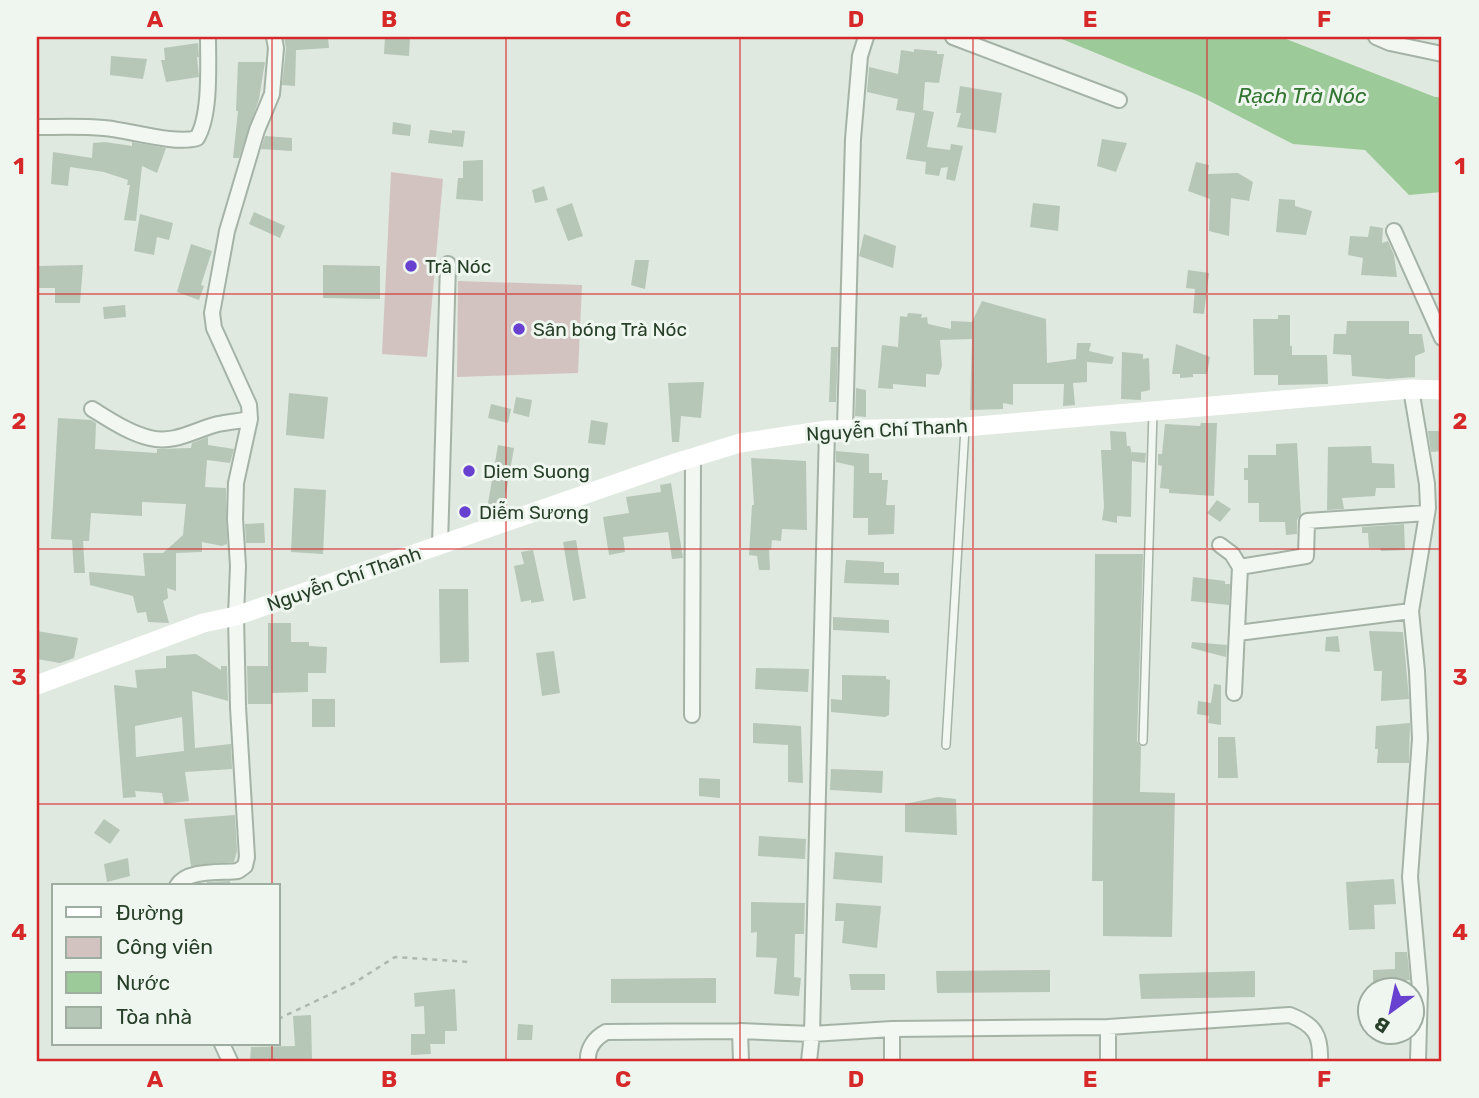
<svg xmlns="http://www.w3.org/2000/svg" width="1479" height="1098" font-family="Rubik,sans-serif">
  <rect width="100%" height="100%" fill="#dfe9df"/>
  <path fill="#d3c3c0" d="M391 172 443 179 427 357 382 354Z
    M458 281 582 285 578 373 457 377Z"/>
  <path fill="#9cca99" d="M1057 37H1281L1435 97H1442V192L1409 195 1365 150 1293 144 1198 95Z"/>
  <path fill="#b6c6b7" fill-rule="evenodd" d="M284 37H328L329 48 296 50 295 86 282 85 286 48Z
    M385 37H410L409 56 384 54Z
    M198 43 199 57H197L199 77 166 82 161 60H165L164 48Z
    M914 49 937 51V54H944L939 83 925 82 923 110 934 112 927 147 950 150 951 144 963 146 955 181 946 179 948 167 941 168 939 176 925 174 926 162 906 159 915 113 896 110 898 99 867 92 869 67 898 74 901 50 914 52Z
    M111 56 147 59 143 79 110 75Z
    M238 62H265L259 99 239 158H233L238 111H236Z
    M960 86 1002 93 996 133 957 127 961 113H956Z
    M393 122 411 125 410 136 392 134Z
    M430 130 452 133V130L465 131 463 147 428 143Z
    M265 136 292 138V151L261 149Z
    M1102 139 1127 143 1116 172 1097 166Z
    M105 142 132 146V142L166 148 157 173 142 166 136 221 124 220 130 185H127L128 180 104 172 70 167 68 186 51 184 53 152 92 158 93 143Z
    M483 160V201L456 199 458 178H463V161Z
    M1196 162 1209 165 1208 174 1238 173 1253 182 1249 201 1231 198 1229 236 1209 231 1210 199 1188 191Z
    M544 186 548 200 535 203 532 190Z
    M1279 199 1295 200V206L1312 211 1306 235 1276 232Z
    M572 203 583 236 568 241 556 209Z
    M1033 203 1060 206 1058 231 1030 227Z
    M254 212 285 226 280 238 249 224Z
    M140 214 173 223 169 240 157 237 154 255 134 251Z
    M1370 226 1383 228 1382 243 1388 241 1394 255 1397 277 1361 275 1363 258 1348 255 1350 236 1368 237Z
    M864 234 896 246 893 268 859 256Z
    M191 244 212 251 201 285 204 286 199 300 177 292Z
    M635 260H649L645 289 631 285Z
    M83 265 80 303H55V288H37V266Z
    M323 265 380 266V299L323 298Z
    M1188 270 1209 273 1204 314 1193 313 1195 289 1186 288Z
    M982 301 1046 319 1047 363 1076 359 1077 343H1091L1089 351 1114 357 1112 364 1087 362V382L1073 383 1075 405 1063 406 1064 384H1013V405L1003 403V409L970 410 972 339 940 340 942 366 939 375 926 374V387L893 384V389L878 388 882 345 898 347 900 316 907 317 908 313 922 314 921 318 927 317 928 324 951 329V321L972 322Z
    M125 305 126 317 104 319 103 307Z
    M1278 315H1290V346H1292V355H1327L1328 384 1278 385V375H1254L1253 319H1278Z
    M1347 321H1409V334H1422L1425 352 1415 356V377L1388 379 1352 376 1351 355 1333 354 1334 334H1346Z
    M1176 344 1210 357 1207 374H1193V377L1180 378V374H1172Z
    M831 347H838L836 402H829Z
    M1122 352 1143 354V359L1149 358 1150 390 1141 392V400L1121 399Z
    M704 382 701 418 681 416 679 442H672L668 383Z
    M856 388 866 390V417L855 416Z
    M289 393 328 397 324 439 286 435Z
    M516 397 532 400 529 417 513 413Z
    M491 404 511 409 508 423 488 418Z
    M58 418 91 420 96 423 95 449 157 453V449L191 448 192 443 208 437V445L234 449 230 463 207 460 205 487 226 488 227 544 222 546 202 542V552L176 553V591L167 588 168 598 163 601 169 623 148 622 146 612 137 613 133 596 90 585 89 572 145 576 143 553H163L183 535 186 504 142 502V516L91 513 89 541H83L85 573H74L72 540 51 539Z
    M591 420 608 423 605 445 588 443Z
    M1201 423H1217L1214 496 1169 493V489L1160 488 1162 466 1158 465V454H1162L1165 424 1200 426Z
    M1110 431 1126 432 1127 446H1130L1132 454V452L1146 453 1145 463 1132 461 1131 517 1117 516V523L1102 520 1104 507 1101 450H1111Z
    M1428 431H1442V451L1431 452Z
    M1297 443 1301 514 1297 520V534L1286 535 1285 522H1259V503H1248V480H1244V468H1248V455H1276V444Z
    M498 445 514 448 503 510 498 512 487 509Z
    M1371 446 1372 463 1394 464 1395 488H1376L1375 496 1342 498 1344 509 1327 510 1328 447Z
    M836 451 869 454V473H882V480H888L886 505H895L894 534 868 535V518H853L854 466 836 462Z
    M751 458 806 461 807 530 782 529 781 541 772 540 771 550 769 549 770 570H759L757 556 749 555 752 505H754Z
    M671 483 683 558 672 559 668 532 623 537 625 552 609 555 603 517 629 513 626 497 661 492 660 485Z
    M294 488 326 490 323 554 291 552Z
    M1217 500 1231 509 1220 522 1207 513Z
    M264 523 265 543H246L245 524Z
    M1404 524 1405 550 1381 551 1380 548H1369L1368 533H1362V527Z
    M576 540 586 598 573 601 563 542Z
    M533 550 544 601 531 603V600L521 602 514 566 524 564 521 552Z
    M1095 554H1143L1137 741 1141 747 1140 792 1175 793 1172 937 1103 936V881H1092Z
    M846 560 884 562V573H899V585L844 583Z
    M1193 577 1225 581V584H1230L1229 605 1191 601Z
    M439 589H468L469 662 440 663Z
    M833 617 889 620V633L833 630Z
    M268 623H291V642H309V646L327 647 326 673H308V692L272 693V704H248L247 666H268Z
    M37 631 78 638 74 658 60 663 37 659Z
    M1369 631 1403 632 1409 699 1381 701 1382 671H1374Z
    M1338 636 1340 652 1325 651 1326 637Z
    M1192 642 1227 645 1226 657 1191 648Z
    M554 651 560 693 542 696 536 653Z
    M196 654 221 670V666H227L228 701 192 691 195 748 231 744 232 769 185 772 189 801 164 804 162 793 135 791 136 797 123 798 114 685 137 688 135 670 166 668V656ZM182 717 184 751 136 757 135 726Z
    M756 668 809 669 808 692 755 689Z
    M842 675 886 676V679L890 680 889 715 885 717 831 712V699L842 700Z
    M1214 684 1221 685V725L1208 723 1209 716 1197 714 1198 701 1211 703Z
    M312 699H335V727H312Z
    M753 723 801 726 803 783 788 782V745L753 743Z
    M1410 723 1409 763H1377L1378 749H1375L1376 726Z
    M1218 737H1235L1238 778H1218Z
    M831 769 883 771 882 793 830 790Z
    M699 778 720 779V798L699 796Z
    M938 797 956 799 957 835 905 832V804Z
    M235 815 237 851 234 862 191 866 184 819Z
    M104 819 120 830 110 844 94 833Z
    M759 836 806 839 805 859 758 856Z
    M835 852 883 856 882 883 833 879Z
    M128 858 130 876 107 882 104 864Z
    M1394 879 1396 904 1374 905 1375 929 1349 930 1346 882Z
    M230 881V886H207V882Z
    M751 902 805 903 804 934H795L794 977 801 978 799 996 774 994 777 958 756 957 757 932 751 933Z
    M836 903 881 906 877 948 842 943 844 921H835Z
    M1395 952H1407L1410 980 1373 982V970L1395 969Z
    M1050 970V992L937 993 936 971Z
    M1255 971V997L1141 999 1139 974Z
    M849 974H885V990H851Z
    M716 978V1003H611V979Z
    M455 989 457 1031H445V1044H430L431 1054 411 1055V1034H425L424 1006 415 1007 414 993Z
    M311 1015 312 1061H250L251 1047 295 1046 293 1016Z
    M518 1024 533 1025 532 1040H517Z"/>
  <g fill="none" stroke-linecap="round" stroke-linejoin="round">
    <defs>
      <path id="lane" d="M1143 741 1153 412
        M946 745 965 428"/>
      <path id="street" d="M953 37 1119 100
        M1376 37 1390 43 1442 54
        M37 127C59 127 82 126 104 128 129 130 175 145 197 138 211 115 208 64 208 37
        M1394 231 1442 338
        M1411 389 1427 484 1428 508 1411 611 1417 671 1420 739 1410 877 1420 989 1418 1061
        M92 409C110 420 129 433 150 438 175 444 194 430 218 424 228 422 239 421 250 419
        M845 428 853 139 860 56 866 37
        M827 430 812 1034 892 1029 1108 1027 1290 1015C1315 1025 1321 1035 1320 1061
        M440 545 448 264
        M1220 545 1232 554 1240 567 1234 693
        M1240 567 1306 556 1307 521 1427 513
        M1238 633 1411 611
        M692 715 693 457
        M177 886C187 869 221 873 238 871L245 866 247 857 238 707 236 616 238 566 235 519 236 483 250 419 249 405 214 328 212 313 227 231 257 130 272 94 276 48 274 37
        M1108 1027V1061
        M892 1029V1061
        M740 1031 741 1061
        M222 1044 230 1061
        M588 1061C587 1048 595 1038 606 1032L740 1031 812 1034 809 1061"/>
    </defs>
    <use href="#lane" stroke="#a4b3a5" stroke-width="10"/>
    <use href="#street" stroke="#a4b3a5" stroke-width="18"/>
    <path stroke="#adb9ae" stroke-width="2.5" stroke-dasharray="5 5" stroke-linecap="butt" d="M278 1019 354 983 395 957 469 962"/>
    <use href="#lane" stroke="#f2f7f2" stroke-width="7"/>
    <use href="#street" stroke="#f2f7f2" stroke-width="14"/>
    <path stroke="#fff" stroke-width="19" d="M37 685 203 623 236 616 675 463 740 443 827 430 965 427 1411 389 1442 390"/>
  </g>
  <path fill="none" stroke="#d62828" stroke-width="2" stroke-opacity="0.55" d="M272 37V886M506 37V1061M740 37V1061M973 37V1061M1207 37V1061M37 294H1442M37 549H1442M37 804H1442M272 1044V1061"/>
  <g fill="#6841d1" stroke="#eff6ef" stroke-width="2.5">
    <circle cx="411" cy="266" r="7"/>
    <circle cx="519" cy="329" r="7"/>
    <circle cx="469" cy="471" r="7"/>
    <circle cx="465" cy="512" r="7"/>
  </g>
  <g text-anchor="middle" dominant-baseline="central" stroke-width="6" stroke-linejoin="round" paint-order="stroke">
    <g font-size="19" fill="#284029" stroke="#eff6ef" text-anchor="start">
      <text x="425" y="266">Trà Nóc</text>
      <text x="533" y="329">Sân bóng Trà Nóc</text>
      <text x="483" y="471">Diem Suong</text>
      <text x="479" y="512">Diễm Sương</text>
    </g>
    <g font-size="19" fill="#284029" stroke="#eff6ef">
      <text transform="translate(887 430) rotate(-3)">Nguyễn Chí Thanh</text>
      <text transform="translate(344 579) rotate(-19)">Nguyễn Chí Thanh</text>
    </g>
    <g font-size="21" font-style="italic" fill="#327531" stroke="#eff6ef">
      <text x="1302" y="95">Rạch Trà Nóc</text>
    </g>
  </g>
  <rect width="1479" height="1098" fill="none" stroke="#eff6ef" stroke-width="77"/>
  <rect x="52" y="884" width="228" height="161" fill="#eff6ef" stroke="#9fada0" stroke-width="2"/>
  <rect x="66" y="907" width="35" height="10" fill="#ffffff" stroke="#9fada0" stroke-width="2"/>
  <text x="116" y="920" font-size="21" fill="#284029">Đường</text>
  <rect x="66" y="937" width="35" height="21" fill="#d3c3c0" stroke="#9fada0" stroke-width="2"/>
  <text x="116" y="954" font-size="21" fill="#284029">Công viên</text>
  <rect x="66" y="972" width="35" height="21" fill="#9cca99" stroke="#9fada0" stroke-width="2"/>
  <text x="116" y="990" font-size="21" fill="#284029">Nước</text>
  <rect x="66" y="1007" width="35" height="21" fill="#b6c6b7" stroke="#9fada0" stroke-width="2"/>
  <text x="116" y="1024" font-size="21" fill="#284029">Tòa nhà</text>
  <g transform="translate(1391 1011) rotate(213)"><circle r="33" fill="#eff6ef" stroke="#9fada0" stroke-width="2"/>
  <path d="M0-5L12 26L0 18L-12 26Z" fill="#6841d1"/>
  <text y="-10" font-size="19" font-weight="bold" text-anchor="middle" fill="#284029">B</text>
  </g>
  <rect x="38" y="38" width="1402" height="1022" fill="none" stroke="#d62828" stroke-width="2.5"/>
  <g font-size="23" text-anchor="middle" font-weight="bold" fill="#d62828">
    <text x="155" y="27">A</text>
    <text x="389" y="27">B</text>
    <text x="623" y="27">C</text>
    <text x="856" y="27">D</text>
    <text x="1090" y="27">E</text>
    <text x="1324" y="27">F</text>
    <text x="19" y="174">1</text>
    <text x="1460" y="174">1</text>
    <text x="19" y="429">2</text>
    <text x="1460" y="429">2</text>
    <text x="19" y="685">3</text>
    <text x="1460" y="685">3</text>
    <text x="19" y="940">4</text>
    <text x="1460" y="940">4</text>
    <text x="155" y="1087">A</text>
    <text x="389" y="1087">B</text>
    <text x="623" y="1087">C</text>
    <text x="856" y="1087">D</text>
    <text x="1090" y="1087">E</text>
    <text x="1324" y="1087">F</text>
  </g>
</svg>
